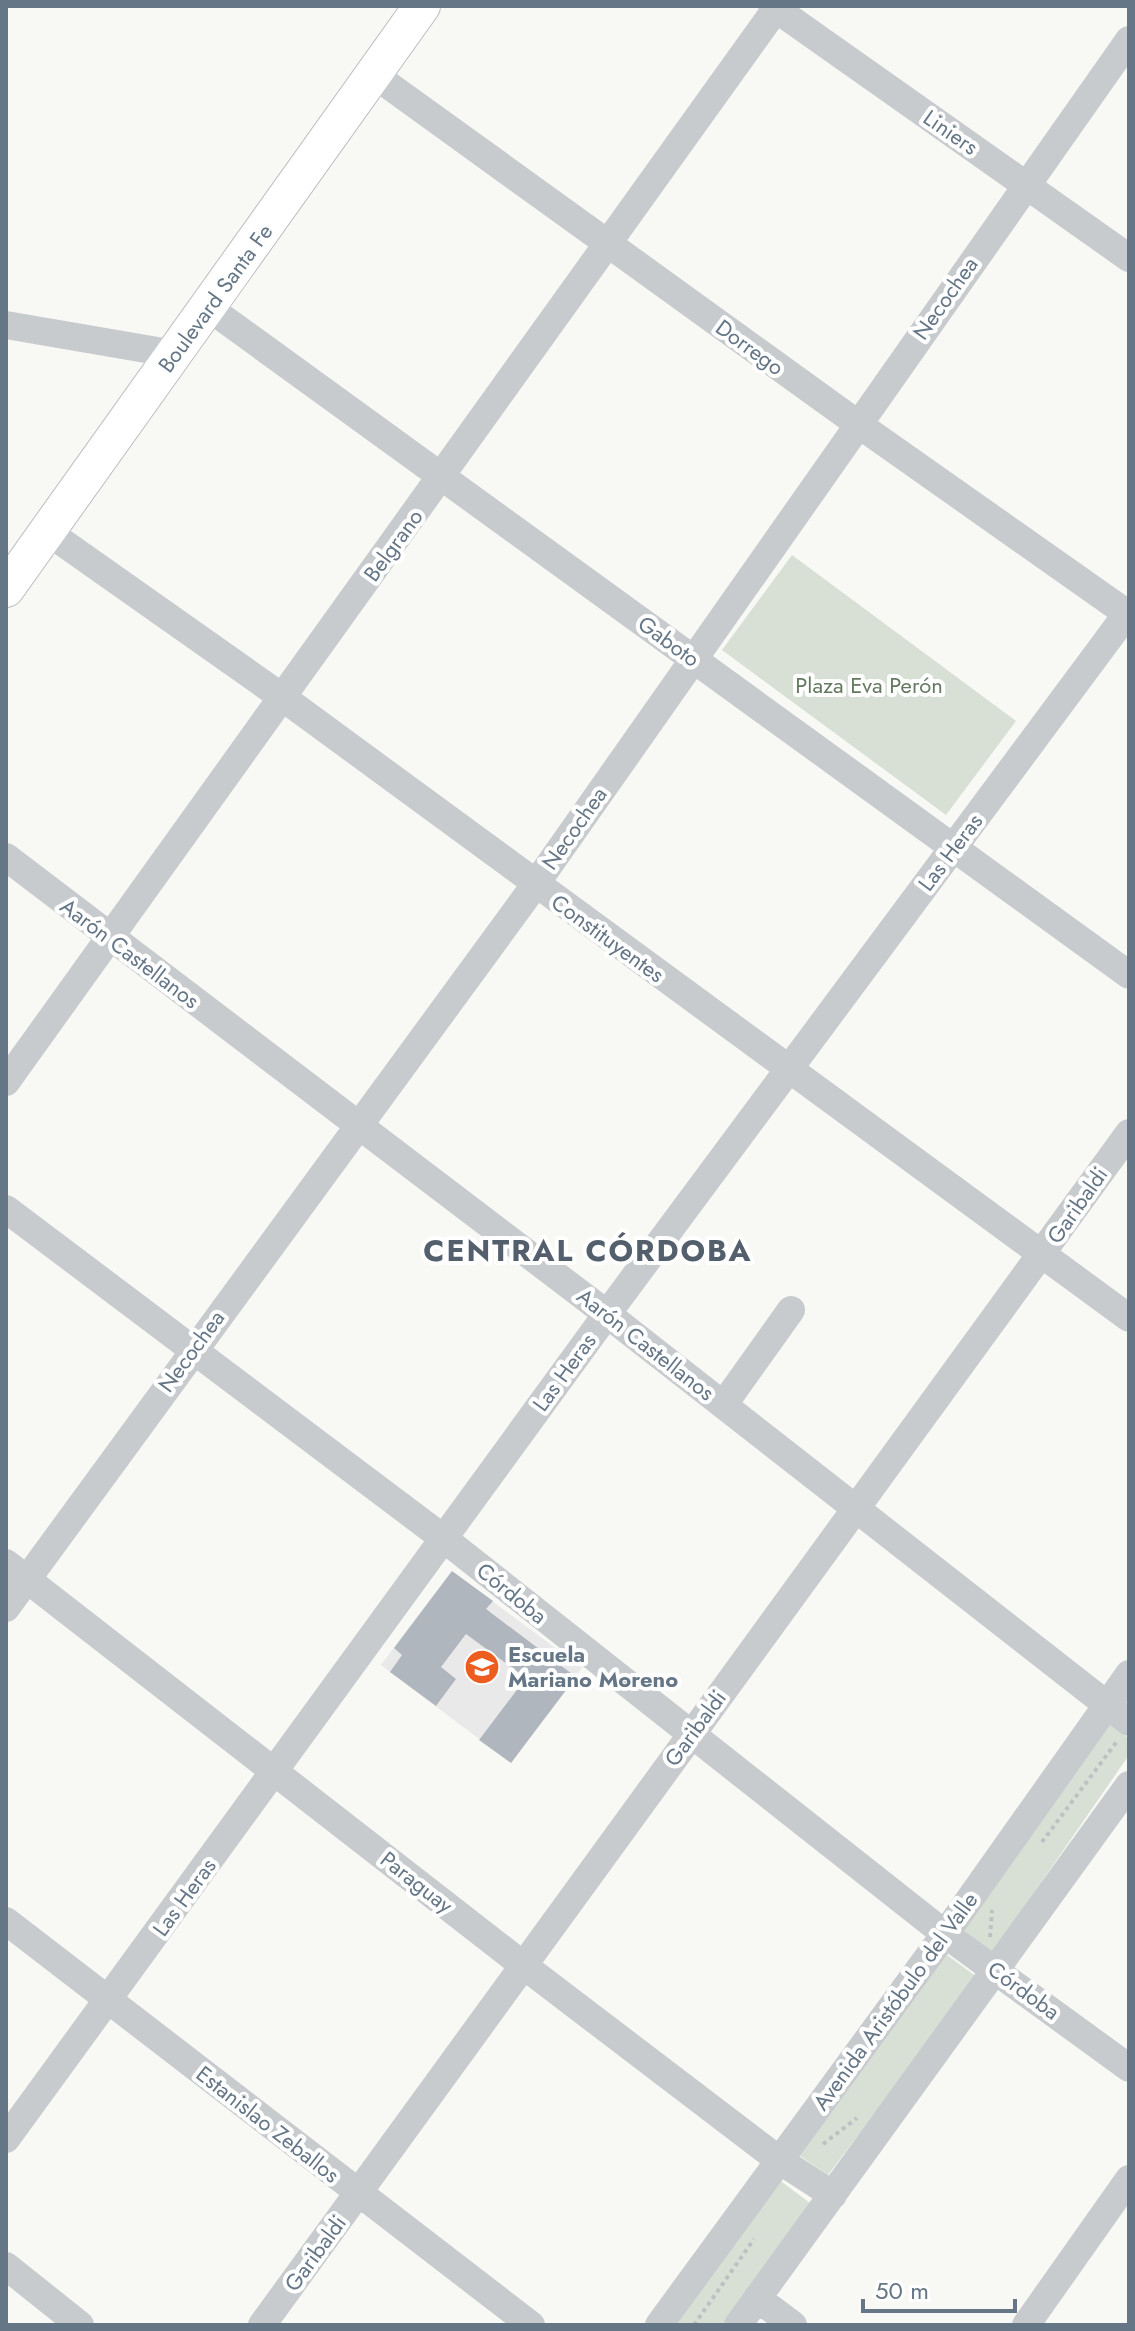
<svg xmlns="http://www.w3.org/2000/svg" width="1135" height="2331" font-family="Jost,sans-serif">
  <rect width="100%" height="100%" fill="#f8f8f5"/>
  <path fill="#e8e9e8" d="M452 1571 582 1668 511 1763 381 1665Z"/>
  <path fill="#d8e0d5" d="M792 555 1016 721 946 815 722 650Z
    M1109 1721 1129 1739V1755L993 1952 963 1930Z
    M947 1955 977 1977 828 2175 800 2156Z
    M778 2179 810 2203 722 2325H672Z"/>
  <path fill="#afb6bd" d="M452 1571 493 1601 486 1609 576 1677 511 1763 479 1740 526 1678 466 1634 441 1667 456 1679 436 1706 390 1672 402 1655 394 1648Z"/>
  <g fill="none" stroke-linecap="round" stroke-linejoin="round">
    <defs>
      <path id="major" d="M6 589 422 6"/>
    </defs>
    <use href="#major" stroke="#babec2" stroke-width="38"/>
    <path stroke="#bec1c3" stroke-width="4" stroke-dasharray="4 4" stroke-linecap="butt" d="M1042 1842 1118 1740
      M990 1937 992 1910
      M823 2144 857 2118
      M694 2325 754 2239"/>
    <path stroke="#c7cbce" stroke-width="28" d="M772 6 1129 258
      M373 74 858 424 1129 615
      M209 308 1129 975
      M6 325 175 354
      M48 532 282 697 1129 1318
      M6 857 607 1314 1129 1722
      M6 1082 778 6
      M6 1209 443 1538 945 1934 1129 2068
      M724 1404 791 1310
      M6 1563 523 1965 779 2160 833 2195
      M6 1608 535 885 1129 40
      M6 1921 531 2325
      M6 2139 607 1314 1129 611
      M6 2266 80 2325
      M757 2298 793 2325
      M262 2325 1129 1133
      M659 2325 945 1934 1129 1674
      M738 2325 1129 1785
      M1026 2325 1129 2179"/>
    <use href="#major" stroke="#fff" stroke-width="36"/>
  </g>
  <defs>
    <symbol id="school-disc" viewBox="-11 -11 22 22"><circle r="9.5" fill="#ed5d1f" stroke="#fff"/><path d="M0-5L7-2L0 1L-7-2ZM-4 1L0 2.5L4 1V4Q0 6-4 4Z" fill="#fff"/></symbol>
  </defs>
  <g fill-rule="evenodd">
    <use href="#school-disc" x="462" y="1647" width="40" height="40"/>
  </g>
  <g text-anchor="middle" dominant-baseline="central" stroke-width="8" stroke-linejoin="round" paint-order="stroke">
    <g font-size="22" fill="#657687" stroke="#fff">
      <text transform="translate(951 132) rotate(35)">Liniers</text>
      <text transform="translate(215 298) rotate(-54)">Boulevard Santa Fe</text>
      <text transform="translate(945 298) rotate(-55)">Necochea</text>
      <text transform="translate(750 347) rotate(36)">Dorrego</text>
      <text transform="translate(393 545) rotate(-54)">Belgrano</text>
      <text transform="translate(669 641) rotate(36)">Gaboto</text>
      <text transform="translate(574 828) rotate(-55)">Necochea</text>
      <text transform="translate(950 852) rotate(-53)">Las Heras</text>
      <text transform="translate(608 938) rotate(36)">Constituyentes</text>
      <text transform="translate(130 953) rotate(37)">Aarón Castellanos</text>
      <text transform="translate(1077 1205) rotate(-55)">Garibaldi</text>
      <text transform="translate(646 1344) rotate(38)">Aarón Castellanos</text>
      <text transform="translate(191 1351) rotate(-54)">Necochea</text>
      <text transform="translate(564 1372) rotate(-54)">Las Heras</text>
      <text transform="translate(512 1593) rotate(39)">Córdoba</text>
      <text transform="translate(695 1728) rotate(-54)">Garibaldi</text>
      <text transform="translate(417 1882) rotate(38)">Paraguay</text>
      <text transform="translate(184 1897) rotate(-54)">Las Heras</text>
      <text transform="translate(1024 1990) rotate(36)">Córdoba</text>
      <text transform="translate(895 2001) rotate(-54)">Avenida Aristóbulo del Valle</text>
      <text transform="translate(268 2124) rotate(38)">Estanislao Zeballos</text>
      <text transform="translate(315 2253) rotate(-54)">Garibaldi</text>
    </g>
    <g font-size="22" fill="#647960" stroke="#fff">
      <text x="869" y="685">Plaza Eva Perón</text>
    </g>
    <g font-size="22" font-weight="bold" fill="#657687" stroke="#fff" text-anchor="start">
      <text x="508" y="1654">Escuela<tspan x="508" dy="25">Mariano Moreno</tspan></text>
    </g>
    <g font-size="30" font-weight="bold" letter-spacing="2" fill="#535f6c" stroke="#fff">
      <text x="588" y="1250">CENTRAL CÓRDOBA</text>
    </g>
  </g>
  <rect width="1135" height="2331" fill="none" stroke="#657687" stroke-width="16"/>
  <path d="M863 2299v12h152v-12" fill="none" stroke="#657687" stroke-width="4"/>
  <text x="875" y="2299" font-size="24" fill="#657687" stroke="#ffffff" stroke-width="6" paint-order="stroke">50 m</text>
</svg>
